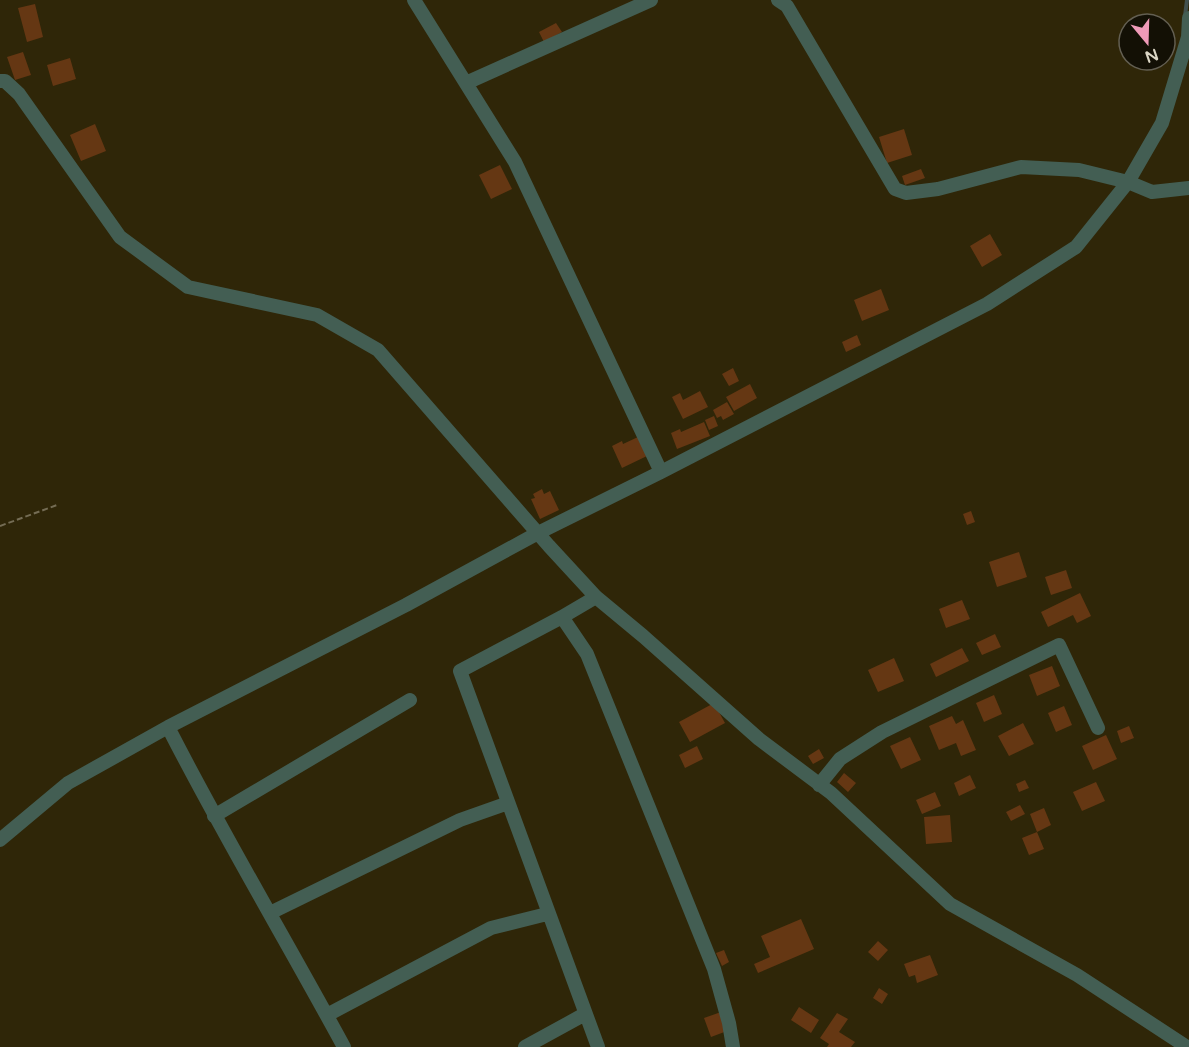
<svg xmlns="http://www.w3.org/2000/svg" width="1189" height="1047" font-family="'Varela Round',sans-serif">
  <rect width="100%" height="100%" fill="#2f2608"/>
  <g fill="none" stroke-linecap="round" stroke-linejoin="round">
    <path stroke="#42514f" stroke-width="4" d="M1185 16 1187 0"/>
  </g>
  <path fill="#653713" d="M35 4 43 37 27 42 18 8Z
    M556 23 562 32 544 42 539 32Z
    M23 52 31 75 15 80 7 57Z
    M70 58 76 79 53 86 47 65Z
    M95 124 106 151 81 161 70 135Z
    M904 129 912 155 887 163 879 137Z
    M500 165 512 189 491 199 479 175Z
    M921 169 925 178 905 185 902 176Z
    M990 234 1002 255 982 267 970 246Z
    M881 289 889 310 862 321 854 300Z
    M857 335 861 345 846 352 842 342Z
    M733 368 739 381 729 386 722 374Z
    M750 384 757 398 734 411 726 397Z
    M700 391 708 407 683 419 672 397 680 393 683 400Z
    M727 402 734 414 723 420 721 416 717 418 713 410Z
    M714 416 718 426 709 430 705 420Z
    M704 422 710 436 677 449 671 433 680 429 681 432Z
    M638 437 647 456 622 468 612 446 622 441 623 444Z
    M542 489 544 494 550 491 559 510 540 519 531 499 535 498 533 494Z
    M971 511 975 522 967 525 963 514Z
    M1019 552 1027 577 997 587 989 562Z
    M1066 570 1072 588 1051 595 1045 577Z
    M1080 593 1091 616 1077 623 1073 615 1048 627 1041 612Z
    M962 600 970 619 946 628 939 609Z
    M995 634 1001 647 982 655 976 643Z
    M962 648 969 661 936 677 930 664Z
    M894 658 904 681 878 692 868 670Z
    M1052 666 1060 686 1037 696 1029 675Z
    M994 695 1002 714 984 722 976 703Z
    M714 703 725 723 690 742 679 722Z
    M1064 706 1072 725 1056 732 1048 713Z
    M952 716 956 724 963 720 976 750 961 756 956 743 939 750 929 726Z
    M1023 723 1034 744 1009 756 998 736Z
    M1129 726 1134 738 1121 743 1117 731Z
    M1106 735 1117 759 1093 770 1082 746Z
    M910 737 921 760 901 769 890 746Z
    M697 746 703 759 685 768 679 755Z
    M819 749 824 758 813 764 808 756Z
    M844 773 856 783 848 792 837 782Z
    M970 775 976 788 959 796 954 783Z
    M1025 780 1029 788 1019 792 1016 784Z
    M1096 782 1105 801 1082 811 1073 792Z
    M935 792 941 806 922 814 916 800Z
    M1020 805 1025 814 1011 821 1006 812Z
    M1044 808 1051 825 1037 832 1030 814Z
    M950 815 952 842 926 844 924 817Z
    M1037 832 1044 849 1029 855 1022 838Z
    M801 919 814 949 758 973 754 964 770 957 761 936Z
    M878 941 888 950 878 961 868 952Z
    M724 950 729 962 722 966 716 953Z
    M930 955 938 975 917 983 915 975 909 977 904 964Z
    M879 988 888 994 882 1004 873 998Z
    M799 1007 819 1020 811 1033 791 1020Z
    M721 1012 727 1031 711 1037 704 1018Z
    M837 1013 848 1019 839 1032 855 1042 851 1047H827L829 1044 820 1038Z"/>
  <g fill="none" stroke-linecap="round" stroke-linejoin="round">
    <path stroke="#746c54" stroke-width="2" stroke-dasharray="6 3" stroke-linecap="butt" d="M0 526 57 505"/>
    <path stroke="#435e53" stroke-width="14" d="M414 0 515 162 661 472
      M778 0 787 6 895 189 906 193 938 189 1021 167 1079 170 1128 182 1152 192 1189 188
      M0 81H5L19 94 120 237 188 287 317 315 378 350 549 546 596 597 643 636 759 739 831 793 950 904 1077 975 1187 1047
      M466 83 651 0
      M596 597 562 617 460 671 598 1047
      M562 617 587 654 714 969 729 1023 733 1047
      M168 727C223 835 286 940 344 1047
      M819 785 840 759 882 732 1059 645 1098 728
      M214 816 410 700
      M0 840 68 783 168 727 406 605 538 533 661 472 987 304 1076 247 1128 182 1162 123 1188 37 1189 18
      M270 913 460 820 508 803
      M327 1015 491 928 547 914
      M525 1047 585 1014"/>
  </g>
  <g transform="translate(1147 42) rotate(161)"><circle r="28" fill="#131005" stroke="#635f52" stroke-width="1.5"/>
  <path d="M0-4.5L10 22L0 15L-10 22Z" fill="#ef9ab8"/>
  <text y="-9" font-size="16" font-weight="bold" text-anchor="middle" fill="#dbd6c5">N</text>
  </g>
</svg>
